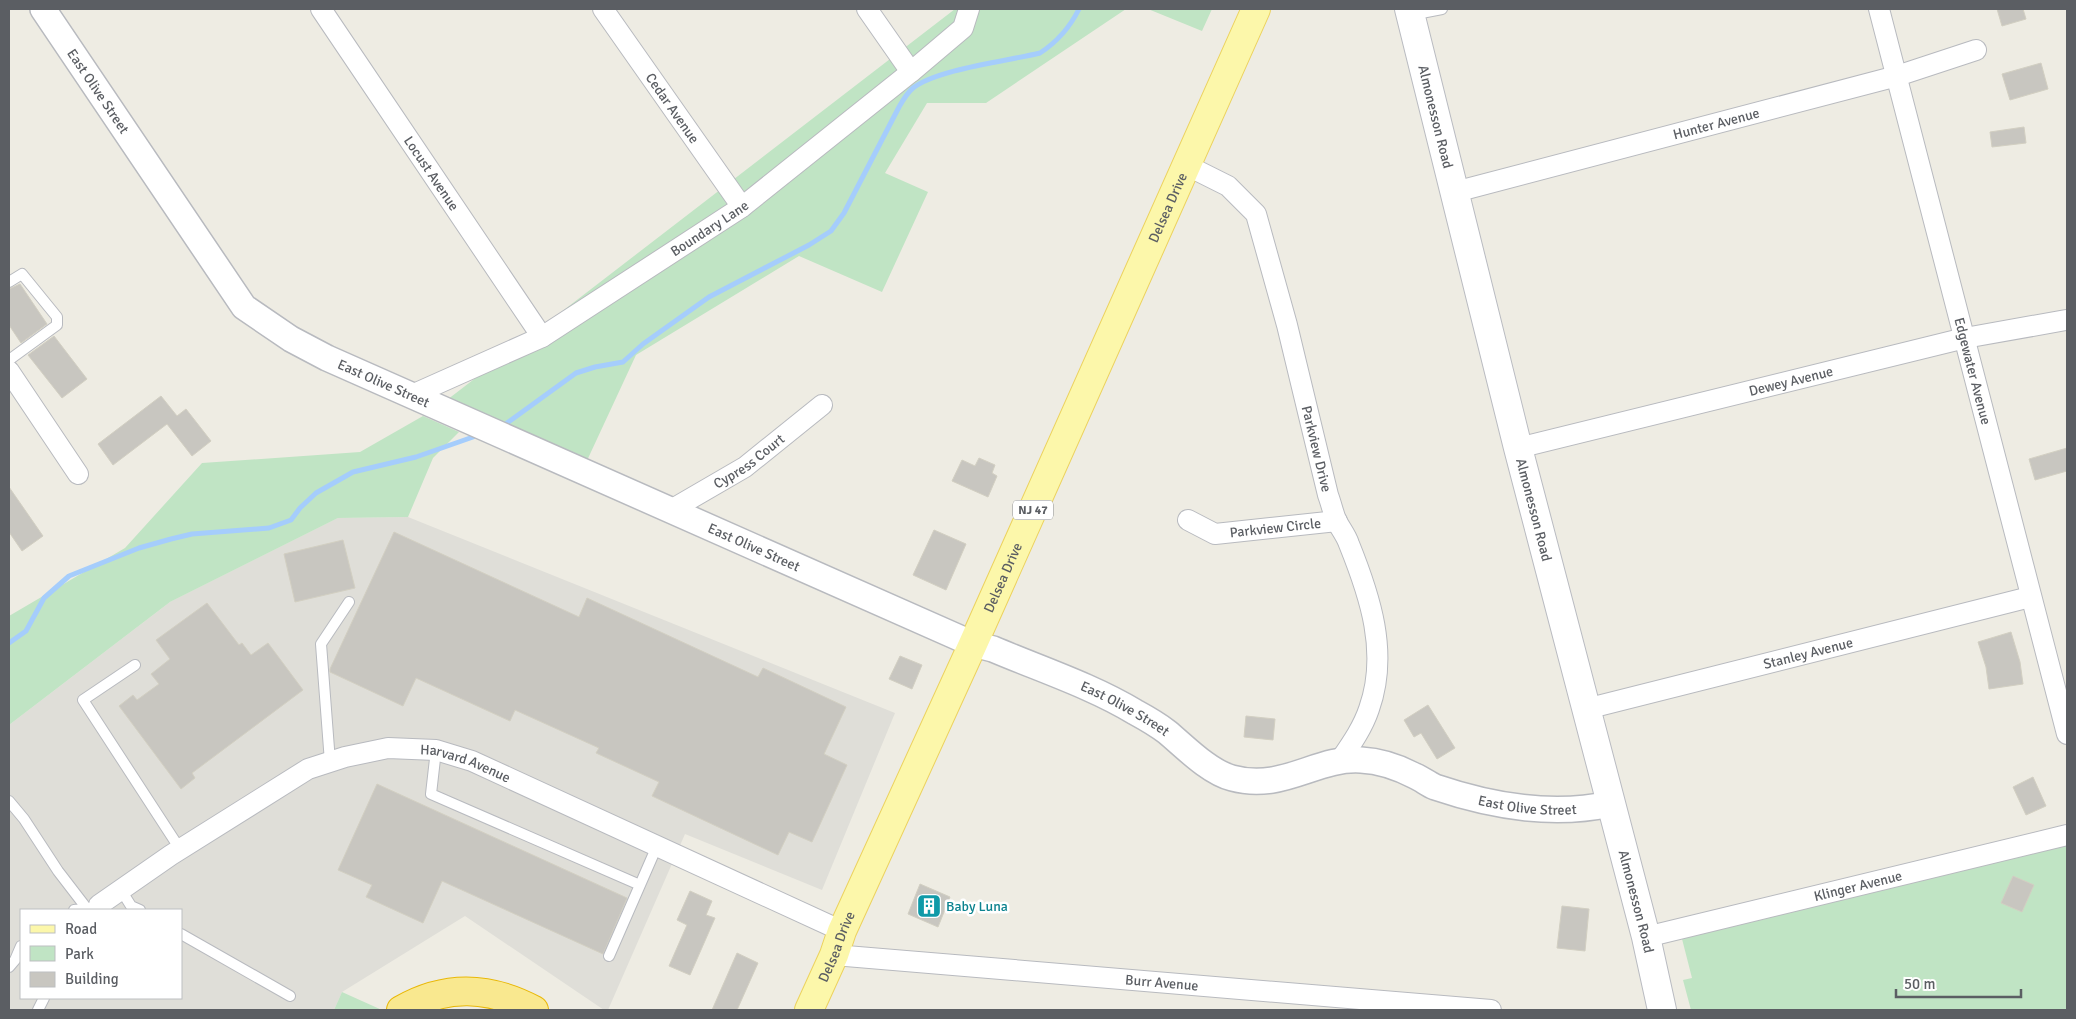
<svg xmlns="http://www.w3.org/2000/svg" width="2076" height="1019" font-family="Signika,sans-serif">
  <rect width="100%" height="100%" fill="#eeece3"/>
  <path fill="#dfded8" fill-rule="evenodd" d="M408 517 895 713 822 890 685 834 608 1010H604L465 916 342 992 334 1010H9V725L170 602 338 518ZM21 910H181V998H21Z"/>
  <path fill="#c0e4c4" d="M955 9H1126L986 103H927L885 173 928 192 882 292 799 256 636 355 584 467 443 403Z
    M1148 9H1212L1202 31Z
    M423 416 459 432 433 458 408 517 338 518 170 602 9 725V616L125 548 202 463 360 452Z
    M2067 844V1010H1691L1683 980 1692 978 1681 935Z
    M342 992 382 1010H334Z"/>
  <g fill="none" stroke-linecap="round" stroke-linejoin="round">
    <path stroke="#a5cdfc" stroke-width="5" d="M507 423 576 373 595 367 623 362 643 344 709 297 809 245 831 231 844 213 899 107C903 100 907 93 913 88 937 69 1008 61 1040 53 1057 42 1070 27 1079 9
      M9 643 26 631 44 598 69 576 139 548 171 539 192 534 269 528 291 520 300 508 316 493 353 472 416 457 473 437"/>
  </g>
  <path fill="#c8c6c0" stroke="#d2cfc2" d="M1997 9H2023L2026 19 2002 26Z
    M2041 63 2048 89 2010 100 2002 74Z
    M2024 127 2026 143 1992 147 1990 132Z
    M20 284 47 324 21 343 9 325V289Z
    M54 336 87 379 62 398 28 355Z
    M161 396 177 416 186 409 211 441 192 456 167 424 113 465 98 444Z
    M2067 448V471L2035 480 2029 459Z
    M979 458 995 465 992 473 997 476 988 497 952 481 962 460 975 466Z
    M9 487 43 536 22 551 9 532Z
    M934 530 966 544 946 590 913 575Z
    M394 532 579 617 587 598 758 677 763 668 846 707 824 754 847 765 812 842 789 832 778 855 652 796 659 782 596 753 599 748 515 710 510 721 416 678 403 706 330 672V669Z
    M343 540 355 588 295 602 284 554Z
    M207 603 239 645 242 643 251 655 268 643 303 690 192 773 195 778 181 789 119 706 133 695 137 700 159 684 151 674 170 659 156 640Z
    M2011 632 2020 662 2023 684 1989 689 1986 667 1978 642Z
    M900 656 922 665 912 689 889 679Z
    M1428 705 1455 748 1437 759 1421 733 1414 737 1404 720Z
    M1246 716 1275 719 1273 740 1244 737Z
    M2033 777 2046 806 2026 815 2013 787Z
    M377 784 627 898 603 954 442 881 423 923 366 897 372 885 338 870Z
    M2013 876 2034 885 2022 912 2001 903Z
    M920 884 950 897 938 927 908 914Z
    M690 891 712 901 706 915 715 918 690 975 669 966 687 925 677 920Z
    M1562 906 1589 909 1585 951 1557 948Z
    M737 953 758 963 737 1010H712Z"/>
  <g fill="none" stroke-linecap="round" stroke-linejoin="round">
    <defs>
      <path id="service" d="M1411 15 1442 9
        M9 282 22 274 57 317V325L9 360
        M135 665 83 700 180 849
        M436 750 431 794 640 885 657 846
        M330 762 321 644 349 602
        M9 801 24 819 58 871 88 910
        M121 890 131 906 140 910
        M74 910 91 908
        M181 934 290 996
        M609 956 640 885
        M9 967 15 960 21 946
        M38 1010 44 998"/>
      <g id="minor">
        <path id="s1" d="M321 9 542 337"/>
        <path id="s2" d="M603 9 742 207"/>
        <path d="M867 9 911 72"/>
        <path id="s3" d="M1879 9 2067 734"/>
        <path id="s4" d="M1186 165 1228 186 1256 214 1287 325 1328 495C1331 503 1333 512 1336 520 1340 528 1346 535 1349 544 1370 596 1389 653 1369 709 1363 727 1352 743 1341 759"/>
        <path id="s5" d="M1455 192 1897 76 1976 50"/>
        <path d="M9 371 78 474"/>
        <path id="s6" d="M412 395 542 337 742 207 911 72 963 28 969 9"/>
        <path id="s7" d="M1518 448 1965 338 2066 320"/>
        <path id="s8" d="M671 510 745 467 822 405"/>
        <path id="s9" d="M1188 520 1215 534 1337 521"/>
        <path id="s10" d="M1586 709 2030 597"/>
        <path id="s11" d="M99 905 171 855 308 769 345 757 388 748 436 750 472 761 842 931"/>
        <path id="s12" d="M1646 937 2067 835"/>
        <path id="s13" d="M834 955 1491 1010"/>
      </g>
      <g id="tertiary">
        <path id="s14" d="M43 9 244 307 291 339 327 358 973 644 993 649C1040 669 1092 686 1135 712 1146 718 1158 725 1167 732 1185 747 1209 772 1232 778 1283 792 1316 757 1361 760 1381 761 1398 767 1415 776 1422 779 1428 784 1435 787 1491 806 1551 817 1610 804"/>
      </g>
      <g id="secondary">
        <path id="s15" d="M1409 9 1518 448 1646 937 1662 1010"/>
      </g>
      <g id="primary">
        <path id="s16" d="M809 1010 834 955 842 931 973 644 1256 9"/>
      </g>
      <path id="motorway" d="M401 1010C446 984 489 986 534 1010"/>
    </defs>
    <use href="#service" stroke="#b8babf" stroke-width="12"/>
    <use href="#minor" stroke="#b8babf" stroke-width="22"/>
    <use href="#tertiary" stroke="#b8babf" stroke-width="28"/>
    <use href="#secondary" stroke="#b9bbc1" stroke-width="30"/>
    <use href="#primary" stroke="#ecd25e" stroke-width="30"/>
    <use href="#motorway" stroke="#e9b808" stroke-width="30"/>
    <use href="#service" stroke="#fff" stroke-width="10"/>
    <use href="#minor" stroke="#fff" stroke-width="20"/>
    <use href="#tertiary" stroke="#fff" stroke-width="25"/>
    <use href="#secondary" stroke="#fff" stroke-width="28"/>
    <use href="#primary" stroke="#fcf7aa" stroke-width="28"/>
    <use href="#motorway" stroke="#f9e88f" stroke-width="28"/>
  </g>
  <defs>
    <symbol id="building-square" viewBox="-11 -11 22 22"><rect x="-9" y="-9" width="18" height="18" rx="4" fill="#0f9aa8" stroke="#fff"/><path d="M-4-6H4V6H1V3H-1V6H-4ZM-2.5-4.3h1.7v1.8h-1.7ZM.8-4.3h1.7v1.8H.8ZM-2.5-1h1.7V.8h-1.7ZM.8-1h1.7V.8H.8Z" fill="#fff"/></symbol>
  </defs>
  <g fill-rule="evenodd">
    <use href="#building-square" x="915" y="892" width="28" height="28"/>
  </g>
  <g text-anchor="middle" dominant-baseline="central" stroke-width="5" stroke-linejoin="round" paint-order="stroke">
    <rect fill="#fff" stroke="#8c8e92" stroke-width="1" x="1013" y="500.5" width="40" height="19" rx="4"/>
    <g font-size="12" font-weight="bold" fill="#5b5e63">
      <text x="1033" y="510">NJ 47</text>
    </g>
    <g font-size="14" fill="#5b5e63" stroke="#fff">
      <text stroke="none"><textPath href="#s14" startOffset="99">East Olive Street</textPath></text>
      <text stroke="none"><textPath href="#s2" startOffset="121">Cedar Avenue</textPath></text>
      <text stroke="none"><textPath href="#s15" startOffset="111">Almonesson Road</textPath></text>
      <text stroke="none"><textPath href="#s5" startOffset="270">Hunter Avenue</textPath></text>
      <text stroke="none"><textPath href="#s1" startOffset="198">Locust Avenue</textPath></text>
      <text stroke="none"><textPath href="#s16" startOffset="879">Delsea Drive</textPath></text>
      <text stroke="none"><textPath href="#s6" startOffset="342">Boundary Lane</textPath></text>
      <text stroke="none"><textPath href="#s3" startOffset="374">Edgewater Avenue</textPath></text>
      <text stroke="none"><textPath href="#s7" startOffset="281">Dewey Avenue</textPath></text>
      <text stroke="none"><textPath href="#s14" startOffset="519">East Olive Street</textPath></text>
      <text stroke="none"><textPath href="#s4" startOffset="329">Parkview Drive</textPath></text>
      <text stroke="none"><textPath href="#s8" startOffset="92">Cypress Court</textPath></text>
      <text stroke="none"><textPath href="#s15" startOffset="516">Almonesson Road</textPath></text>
      <text stroke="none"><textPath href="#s9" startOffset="91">Parkview Circle</textPath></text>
      <text stroke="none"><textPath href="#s14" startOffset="924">East Olive Street</textPath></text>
      <text stroke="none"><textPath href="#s16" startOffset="474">Delsea Drive</textPath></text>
      <text stroke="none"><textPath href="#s10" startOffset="229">Stanley Avenue</textPath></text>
      <text stroke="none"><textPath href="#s14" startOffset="1329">East Olive Street</textPath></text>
      <text stroke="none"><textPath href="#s11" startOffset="412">Harvard Avenue</textPath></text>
      <text stroke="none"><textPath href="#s14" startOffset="1764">East Olive Street</textPath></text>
      <text stroke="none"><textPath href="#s12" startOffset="218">Klinger Avenue</textPath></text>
      <text stroke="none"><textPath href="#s15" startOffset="921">Almonesson Road</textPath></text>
      <text stroke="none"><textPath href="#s16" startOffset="69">Delsea Drive</textPath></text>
      <text stroke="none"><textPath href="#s13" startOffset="329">Burr Avenue</textPath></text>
    </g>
    <g font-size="14" fill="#0d838f" stroke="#fff" text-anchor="start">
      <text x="946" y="906">Baby Luna</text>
    </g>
  </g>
  <rect width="2076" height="1019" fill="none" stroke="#5b5e63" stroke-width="20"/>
  <rect x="20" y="909" width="162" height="90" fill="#ffffff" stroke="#bdbfc1"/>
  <rect x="30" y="925" width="25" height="8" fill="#fcf7aa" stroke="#bdbfc1"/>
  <text x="65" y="934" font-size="15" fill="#5b5e63">Road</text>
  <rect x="30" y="946" width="25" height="15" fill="#c0e4c4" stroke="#bdbfc1"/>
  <text x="65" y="959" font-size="15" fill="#5b5e63">Park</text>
  <rect x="30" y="972" width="25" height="15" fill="#c8c6c0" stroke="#bdbfc1"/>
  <text x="65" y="984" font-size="15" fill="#5b5e63">Building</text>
  <path d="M1896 989v8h125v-8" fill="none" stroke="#5b5e63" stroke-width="2.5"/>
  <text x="1904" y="989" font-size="15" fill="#5b5e63" stroke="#ffffff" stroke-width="4" paint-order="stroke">50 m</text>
</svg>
